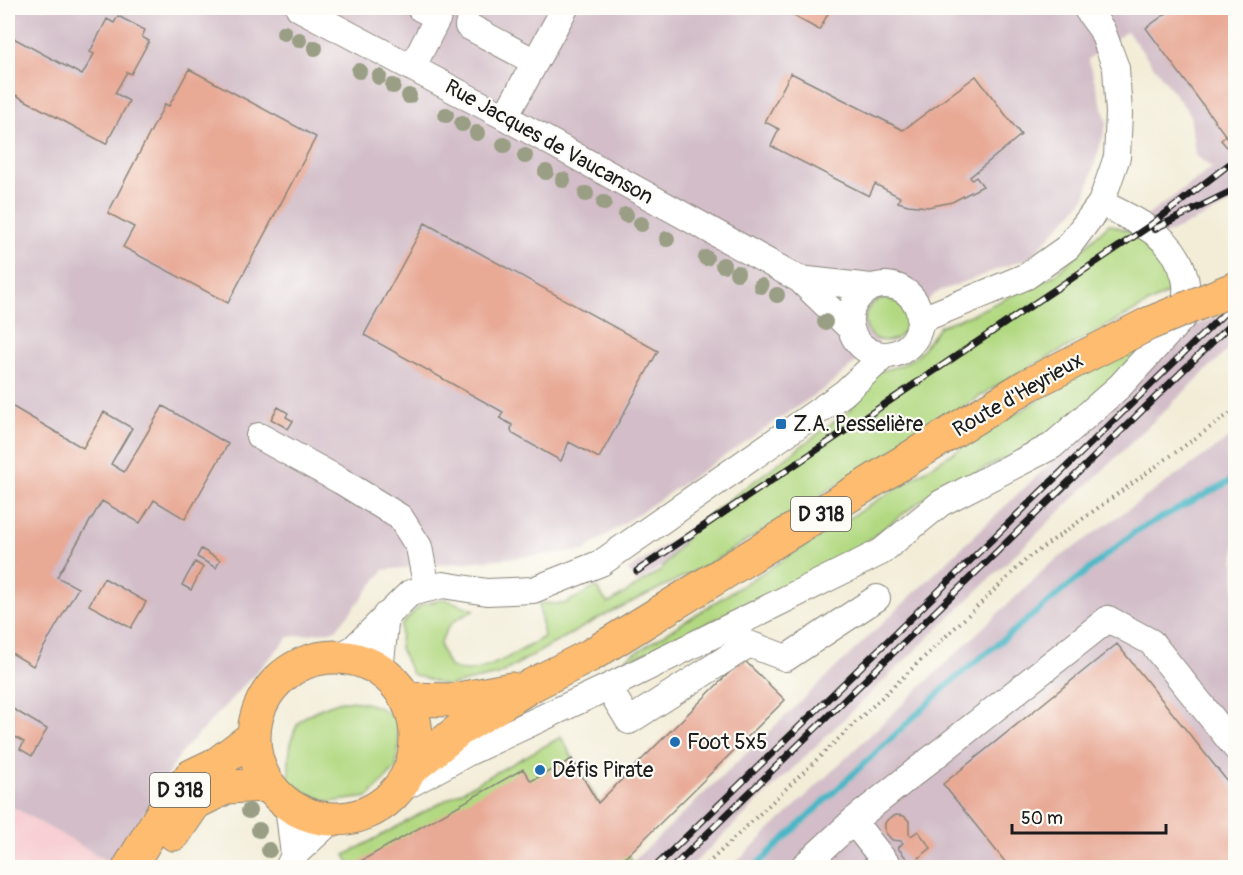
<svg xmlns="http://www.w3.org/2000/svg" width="1243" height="875" font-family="Pangolin,sans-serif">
  <rect width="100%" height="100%" fill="#fdfcf7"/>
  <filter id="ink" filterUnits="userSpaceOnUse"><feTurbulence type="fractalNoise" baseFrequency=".0167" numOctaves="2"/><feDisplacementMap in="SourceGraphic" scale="12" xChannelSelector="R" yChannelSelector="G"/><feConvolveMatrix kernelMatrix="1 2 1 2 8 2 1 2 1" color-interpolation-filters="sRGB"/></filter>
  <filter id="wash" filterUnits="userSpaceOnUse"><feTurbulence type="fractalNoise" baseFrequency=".008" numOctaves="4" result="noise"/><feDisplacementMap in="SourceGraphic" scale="24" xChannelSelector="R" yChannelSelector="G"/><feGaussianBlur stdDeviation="1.35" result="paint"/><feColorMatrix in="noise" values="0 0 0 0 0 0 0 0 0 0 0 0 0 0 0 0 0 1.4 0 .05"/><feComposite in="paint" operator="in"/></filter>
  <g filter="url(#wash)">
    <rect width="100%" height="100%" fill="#f3edd8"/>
    <path fill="#f7cfd4" d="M8 804 113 864 109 868 8 867Z"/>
    <path fill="#d2bdc8" d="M8 8H1235V202L1141 246 636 583 628 570 1151 213 1212 168 1195 155 1190 114 1127 31 1088 59 1107 122 1085 198 1031 257 937 292 828 386 583 551 384 570 336 630 289 637 181 753 113 864 8 804Z
      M1235 309V343L690 867 626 868 1194 326Z
      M1235 434V867L730 868 1049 565Z"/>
    <path fill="#b2d982" stroke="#677a4f" stroke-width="1.5" d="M1109 224 1139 235 1173 265 1179 287 1008 379 709 564 599 618 498 675 447 686 412 674 400 648 401 625 421 605 445 599 475 610C454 620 447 623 440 645 442 651 445 662 450 666 472 684 524 648 544 637L539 603 564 604 596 587 608 604 660 571 699 522 850 410 877 372 902 365 918 355 940 326 973 314 1055 275Z
      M865 320a21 21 0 1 1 42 0a21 21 0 1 1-42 0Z
      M1149 345 1065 429 926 497 844 558 603 673 943 459 1110 356Z
      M341 701C364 701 379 704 396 719L399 744 396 768 368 797 330 802 307 793 289 781C289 763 288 740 298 724 304 713 329 705 341 701Z
      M561 737 632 861 626 868H352L345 855Z"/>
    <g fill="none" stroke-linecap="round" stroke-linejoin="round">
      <path stroke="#4ab7c6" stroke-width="6" d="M753 868 952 681 1136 531 1236 478"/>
    </g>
    <g id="blocks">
      <path fill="#e8a995" d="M787 8H831L819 30 785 11Z
        M1174 8H1236V149L1234 148 1230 151 1221 140 1226 136 1146 28Z
        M118 16 145 30 142 37 149 41 131 74 127 72 115 93 129 101 106 144 8 91V35L82 75 94 54 90 52 107 19 114 23Z
        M189 69 316 137 228 303 123 247 134 227 108 213 165 104 169 106Z
        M791 73 903 130 976 76 1021 135 970 177 972 180 976 177 983 186 952 202 928 207 908 205 898 202 900 197 875 184 869 196 771 146 779 129 765 122Z
        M425 223 658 351 599 458 569 442 561 461 513 434 511 430 512 425 500 418 503 412 364 335Z
        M8 404 83 448 104 412 132 428 111 464 124 472 163 406 228 444 185 519 154 500 140 523 102 501 57 577 78 588 33 666 8 651Z
        M278 407 288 413 286 417 293 421 288 429 271 419Z
        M201 549 220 560 216 568 197 557Z
        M195 562 203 567 191 590 182 585Z
        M104 578 146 602 131 628 89 605Z
        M1117 644 1236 792V868H1010L943 784Z
        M743 659 785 700 627 856 605 868H353L352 866 523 769 531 781 572 759 598 803Z
        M8 706 47 729 32 756 20 749 24 742 8 733Z
        M896 815 904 816 909 821V834L911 836 918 831 931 848 911 864 898 848 903 843 901 841 892 840 885 832V823L888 819Z"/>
    </g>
  </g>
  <g filter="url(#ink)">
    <use href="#blocks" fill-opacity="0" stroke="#88847a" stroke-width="1.5"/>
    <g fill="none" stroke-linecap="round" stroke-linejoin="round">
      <defs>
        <path id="minor" d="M299 8 505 117 799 279 850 328
          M468 26 535 62
          M412 68 438 17 420 8
          M505 117 565 8
          M799 279 871 287
          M850 320a35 35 0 1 1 70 0a35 35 0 1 1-70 0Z
          M920 320 1027 276 1068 247 1101 203 1117 157 1119 113 1116 68 1102 30 1086 8
          M259 436 341 481 400 517 419 547 427 589
          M337 657 353 649 410 593 443 585 487 592 533 590 601 563 844 393 885 355
          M380 670 386 615
          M608 687 629 721 749 644 786 658 877 598
          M399 790 467 753 608 687 881 552 941 503 1052 446 1120 386 1185 315C1185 303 1188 289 1185 278 1175 235 1136 221 1101 203
          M288 805 294 855
          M853 821 890 868
          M288 868 294 855 332 820
          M802 868 853 821 1108 619 1151 642 1236 748"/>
        <path id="major" d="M254 738a81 81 0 1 1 162 0a81 81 0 1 1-162 0Z
          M407 699 453 700 512 689
          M411 769 459 730 532 685 591 655 1028 385 1111 343
          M174 834 195 803 227 787 268 785
          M129 868 164 810 191 776 218 763 254 736"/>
      </defs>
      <use href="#minor" stroke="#88847a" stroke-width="28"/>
      <use href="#major" stroke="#88847a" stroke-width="35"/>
      <path stroke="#88847a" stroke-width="4" stroke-dasharray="1.5 4.5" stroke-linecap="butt" d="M703 868 1028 558 1236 409"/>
      <use href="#minor" stroke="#fff" stroke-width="26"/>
      <use href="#major" stroke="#fdbc6f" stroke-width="33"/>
      <defs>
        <path id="rail" d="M1154 229 1236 189
          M637 571 1148 227 1236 159
          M654 868 1236 302
          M672 868 1236 319"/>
      </defs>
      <use href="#rail" stroke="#1c1c1c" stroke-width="7"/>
      <use href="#rail" stroke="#fdfcf7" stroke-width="4.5" stroke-dasharray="14" stroke-linecap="butt"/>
      <defs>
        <path id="major-bridge" d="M1111 343 1148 324 1236 288"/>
      </defs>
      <use href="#major-bridge" stroke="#88847a" stroke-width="35" stroke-linecap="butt"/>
      <use href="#major-bridge" stroke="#fdbc6f" stroke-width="33"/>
    </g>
    <g fill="#999e84">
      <circle cx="284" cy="33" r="8"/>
      <circle cx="299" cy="40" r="8"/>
      <circle cx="315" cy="48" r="8"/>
      <circle cx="359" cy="71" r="8"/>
      <circle cx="379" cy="77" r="8"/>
      <circle cx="393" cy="86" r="8"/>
      <circle cx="409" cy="96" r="8"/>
      <circle cx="446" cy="115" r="8"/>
      <circle cx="462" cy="124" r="8"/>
      <circle cx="477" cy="133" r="8"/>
      <circle cx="504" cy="145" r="8"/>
      <circle cx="525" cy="156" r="8"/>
      <circle cx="546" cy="172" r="8"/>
      <circle cx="563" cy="180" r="8"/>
      <circle cx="586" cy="194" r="8"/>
      <circle cx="604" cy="203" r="8"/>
      <circle cx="626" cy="215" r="8"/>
      <circle cx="641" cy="224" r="8"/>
      <circle cx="667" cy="239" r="8"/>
      <circle cx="706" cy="258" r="8"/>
      <circle cx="723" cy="265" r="8"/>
      <circle cx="737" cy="273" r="8"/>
      <circle cx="761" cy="286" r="8"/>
      <circle cx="777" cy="295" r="8"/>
      <circle cx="825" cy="322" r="8"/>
      <circle cx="249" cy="811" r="8"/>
      <circle cx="259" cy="830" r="8"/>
      <circle cx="269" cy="850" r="8"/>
    </g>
  </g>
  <g fill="#1f6fb2" stroke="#fdfcf7" stroke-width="2">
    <rect x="775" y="418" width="12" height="12" rx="3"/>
    <circle cx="675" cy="742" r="6"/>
    <circle cx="540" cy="770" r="6"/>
  </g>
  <g text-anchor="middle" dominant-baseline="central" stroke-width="4.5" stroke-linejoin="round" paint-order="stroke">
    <g fill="#fdfcf7" stroke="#605f5e" stroke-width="1.5">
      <rect x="791" y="497" width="60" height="34" rx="4.5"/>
      <rect x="150" y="773" width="60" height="34" rx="4.5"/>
    </g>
    <g font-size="20" font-weight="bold" fill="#1c1c1c">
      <text x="821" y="514">D 318</text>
      <text x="180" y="790">D 318</text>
    </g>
    <g font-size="21" fill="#1c1c1c" stroke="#fdfcf7">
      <text transform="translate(549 142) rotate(29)">Rue Jacques de Vaucanson</text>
      <text transform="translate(1018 395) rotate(-30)">Route d'Heyrieux</text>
    </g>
    <g font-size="21" fill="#1c1c1c" stroke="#fdfcf7" text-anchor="start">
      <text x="793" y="424">Z.A. Pesselière</text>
      <text x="687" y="742">Foot 5x5</text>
      <text x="552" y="770">Défis Pirate</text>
    </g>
  </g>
  <rect width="1243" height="875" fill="none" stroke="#fdfcf7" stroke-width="30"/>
  <path d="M1012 824v9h154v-9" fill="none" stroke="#1c1c1c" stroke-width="3"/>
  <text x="1021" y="824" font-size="18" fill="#1c1c1c" stroke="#fdfcf7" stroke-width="4.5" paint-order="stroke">50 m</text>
</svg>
